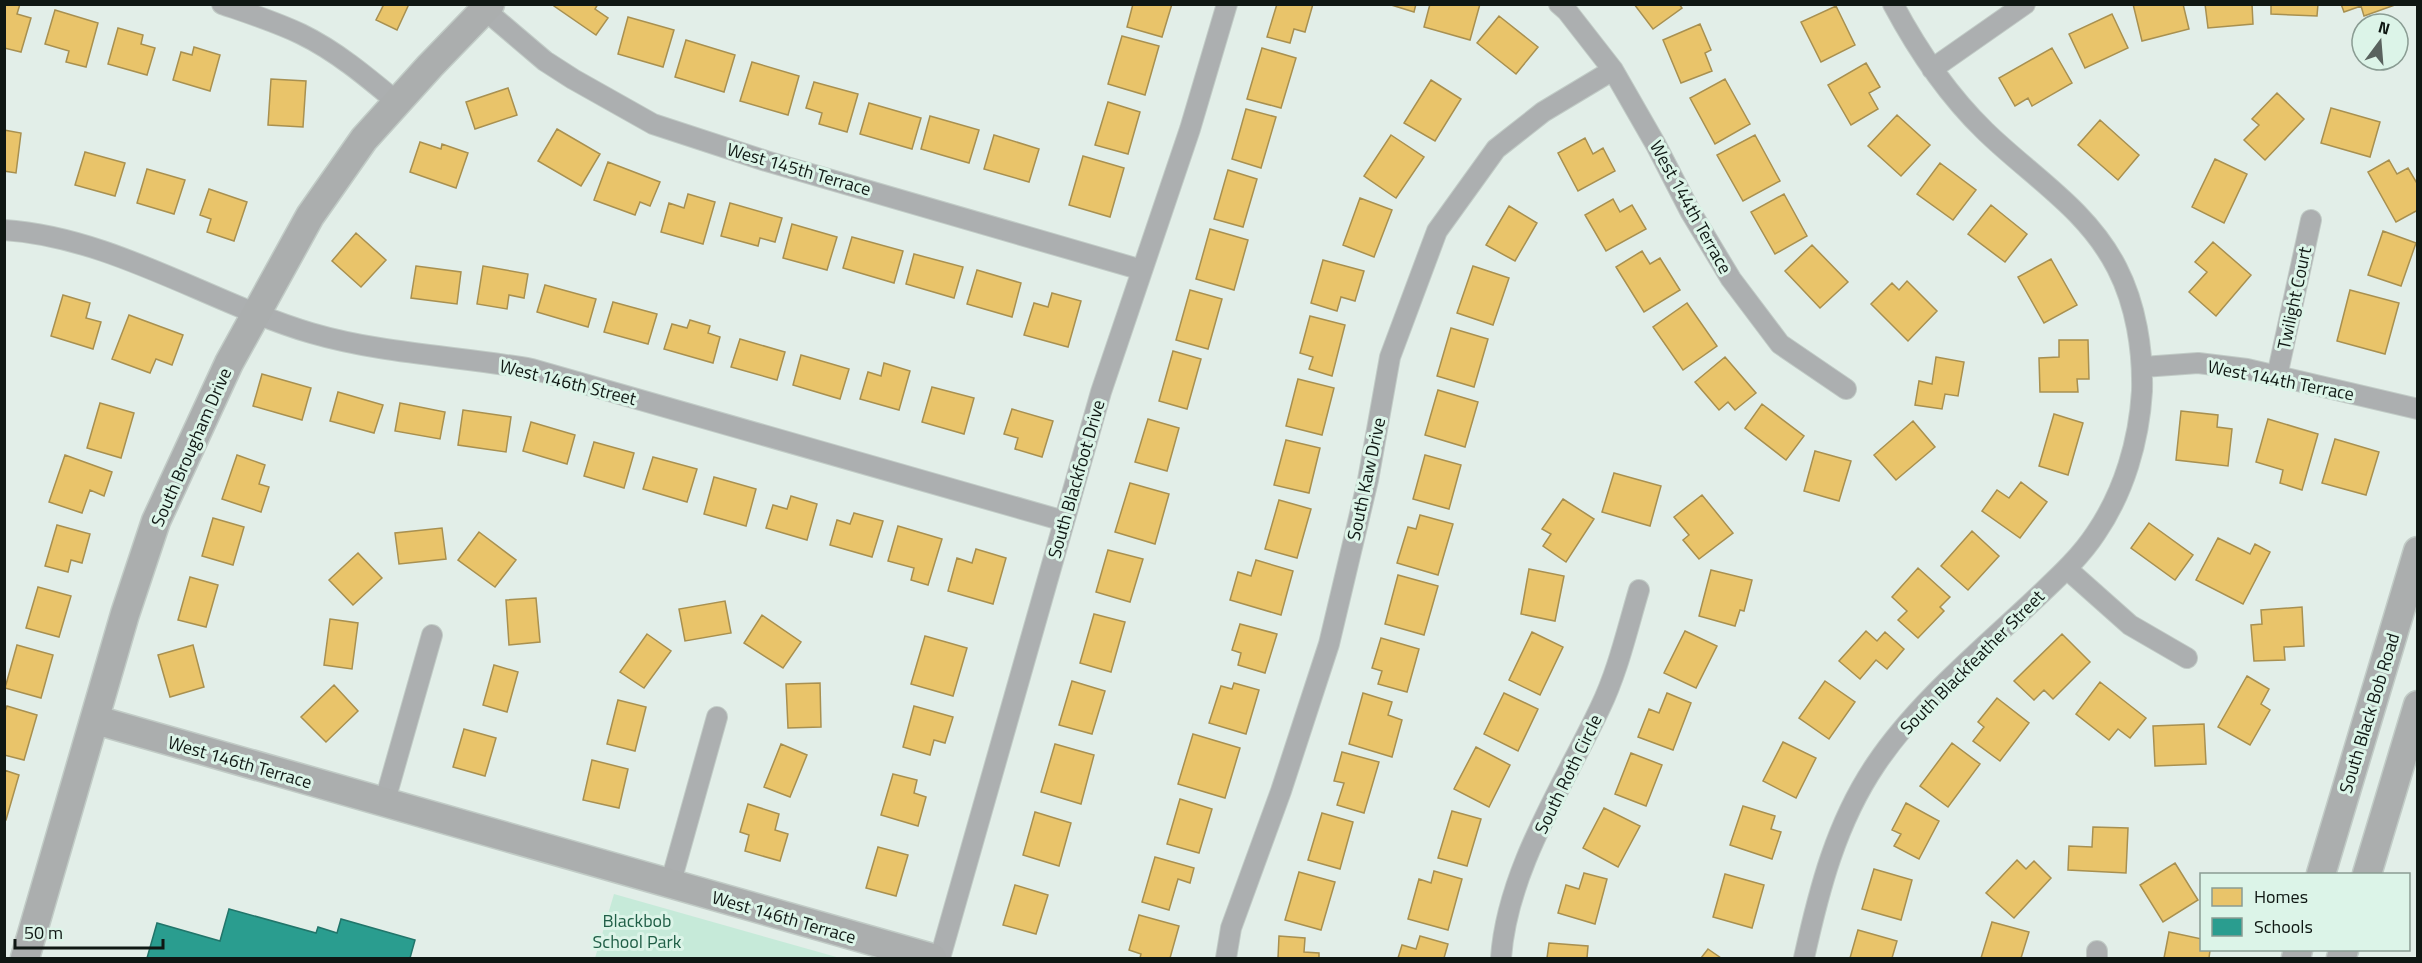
<svg xmlns="http://www.w3.org/2000/svg" width="2422" height="963" font-family="'Titillium Web',sans-serif">
  <rect width="100%" height="100%" fill="#e2eee8"/>
  <path fill="#c6ead9" d="M614 894 840 958H595Z"/>
  <path fill="#e9c46a" stroke="#a89050" stroke-width="1.5" d="M4 4H20L17 14 31 18 21 52 4 48Z
    M379 4H409L397 30 376 20 383 6Z
    M555 4H598L595 9 608 18 596 35 554 6Z
    M1133 4H1172L1162 37 1127 27Z
    M1277 4H1313L1305 32 1294 29 1290 43 1267 37Z
    M1388 4H1416L1414 12Z
    M1430 4H1480L1470 40 1424 27Z
    M1634 4H1679L1682 8 1653 29Z
    M2133 4H2183L2189 29 2142 41Z
    M2205 4H2252L2253 24 2208 28Z
    M2271 4H2318L2317 16 2271 14Z
    M2341 4H2394L2395 5 2364 16 2361 6 2344 12Z
    M1836 6 1855 45 1821 62 1801 22Z
    M55 10 98 23 86 67 66 62 69 51 45 44Z
    M2112 14 2128 48 2085 68 2069 34Z
    M1499 16 1538 47 1516 74 1477 43Z
    M628 17 674 30 663 67 618 54Z
    M1700 24 1711 50 1705 53 1712 71 1681 83 1663 40Z
    M118 28 143 35 141 44 155 48 147 75 108 64Z
    M1122 36 1159 46 1145 95 1108 84Z
    M686 40 735 55 724 92 675 77Z
    M194 47 220 55 210 91 173 80 181 52 192 55Z
    M1262 48 1296 58 1281 108 1247 99Z
    M2052 48 2072 83 2032 106 2028 98 2015 106 1999 78Z
    M752 62 799 76 788 115 740 101Z
    M1866 63 1880 87 1869 93 1878 109 1851 125 1828 85Z
    M271 79 306 81 303 127 268 125Z
    M1725 79 1750 124 1715 144 1690 98Z
    M1431 80 1461 99 1435 141 1404 123Z
    M814 82 858 94 847 132 819 124 822 113 806 108Z
    M508 88 517 115 475 129 466 102Z
    M2277 93 2304 119 2265 160 2244 140 2259 125 2252 119Z
    M1108 102 1140 112 1128 154 1095 145Z
    M869 103 921 118 912 149 860 134Z
    M2331 108 2380 122 2370 157 2321 143Z
    M1246 109 1276 117 1261 168 1232 159Z
    M1897 115 1930 145 1901 176 1868 146Z
    M930 116 979 130 969 163 921 149Z
    M2100 120 2139 155 2118 180 2078 145Z
    M557 129 600 154 581 186 538 161Z
    M4 130 21 133 16 173 4 171Z
    M994 135 1039 149 1029 182 984 169Z
    M1391 135 1424 157 1396 198 1364 176Z
    M1755 135 1780 181 1743 201 1717 155Z
    M1585 138 1593 154 1603 148 1615 171 1578 191 1558 153Z
    M420 142 441 149 442 144 468 153 456 188 410 172Z
    M85 152 125 163 115 196 75 185Z
    M1083 156 1124 168 1110 217 1069 205Z
    M2215 159 2247 174 2224 223 2192 207Z
    M2389 160 2397 174 2408 168 2418 185V210L2396 222 2368 172Z
    M608 162 660 182 650 206 640 202 635 215 594 200Z
    M1940 163 1976 190 1953 220 1917 194Z
    M147 169 185 180 174 214 137 203Z
    M1228 170 1257 179 1243 227 1214 219Z
    M209 189 247 202 234 241 207 232 211 219 200 215Z
    M688 194 715 202 703 244 661 232 669 203 684 208Z
    M1784 194 1807 236 1775 254 1751 212Z
    M1360 198 1392 210 1374 257 1343 245Z
    M1613 199 1620 212 1632 205 1646 229 1606 251 1585 215Z
    M730 203 782 218 775 242 760 238 758 246 721 236Z
    M1991 205 2027 234 2005 262 1968 234Z
    M1509 206 1537 223 1515 261 1486 245Z
    M792 224 837 237 827 270 783 258Z
    M1210 229 1248 240 1234 290 1196 279Z
    M2383 231 2416 243 2401 286 2368 275Z
    M356 233 386 260 361 287 332 261Z
    M852 237 903 251 894 283 843 268Z
    M2213 242 2251 275 2216 316 2189 292 2207 272 2195 262Z
    M1812 245 1848 282 1820 308 1785 271Z
    M1642 251 1650 264 1660 258 1680 290 1644 312 1616 267Z
    M914 254 963 267 954 298 906 284Z
    M2051 259 2077 305 2044 323 2018 277Z
    M1323 260 1364 271 1355 301 1341 297 1337 311 1311 303Z
    M416 266 461 272 457 304 411 298Z
    M483 266 528 274 524 298 509 295 507 309 477 304Z
    M1473 266 1509 278 1493 325 1457 313Z
    M977 270 1021 283 1012 317 967 304Z
    M1907 281 1937 311 1908 341 1871 304 1892 283 1899 290Z
    M545 285 596 299 588 327 537 312Z
    M1190 290 1222 299 1208 349 1176 340Z
    M2350 290 2399 303 2385 354 2337 341Z
    M1052 293 1081 301 1068 347 1024 335 1034 303 1048 307Z
    M63 295 90 303 86 318 101 322 93 349 51 336Z
    M613 302 657 314 648 344 604 332Z
    M1687 303 1717 346 1683 370 1653 327Z
    M129 315 183 335 172 365 156 359 150 373 112 359Z
    M1310 316 1345 325 1332 376 1309 369 1313 357 1300 353Z
    M690 320 710 326 708 333 720 337 713 363 664 349 672 324 687 328Z
    M1451 328 1488 339 1474 387 1437 376Z
    M740 339 785 352 777 380 731 367Z
    M2059 340H2088L2089 379H2077L2078 392H2040L2039 358 2059 357Z
    M1173 351 1201 359 1187 409 1159 401Z
    M801 355 849 369 840 399 793 385Z
    M1725 357 1756 393 1735 410 1728 402 1719 410 1695 382Z
    M1936 357 1964 362 1958 396 1945 394 1942 409 1915 405 1919 381 1932 384Z
    M884 363 910 371 899 410 860 399 868 372 881 376Z
    M262 374 311 388 302 420 253 406Z
    M1298 379 1334 388 1322 435 1286 426Z
    M932 387 974 398 964 434 922 422Z
    M1438 390 1478 402 1465 447 1425 435Z
    M338 392 383 405 374 433 330 421Z
    M100 403 134 413 121 458 87 448Z
    M400 403 445 412 440 439 395 431Z
    M1762 404 1804 436 1786 460 1745 428Z
    M1012 409 1053 421 1042 457 1015 449 1018 438 1004 434Z
    M463 410 511 417 506 452 458 445Z
    M2181 411 2218 415 2217 427 2232 429 2228 466 2176 460Z
    M2054 414 2083 423 2068 475 2039 466Z
    M1148 419 1179 428 1167 471 1135 462Z
    M2268 419 2318 434 2302 490 2280 483 2283 470 2256 462Z
    M1913 421 1935 447 1896 480 1874 455Z
    M531 422 575 435 567 464 523 451Z
    M2335 439 2379 452 2366 495 2322 483Z
    M1286 440 1320 448 1309 493 1274 485Z
    M594 442 634 453 624 488 584 476Z
    M1815 451 1851 461 1839 501 1804 491Z
    M65 455 112 472 104 496 90 490 82 513 49 502Z
    M237 455 265 465 259 484 269 487 261 512 222 499Z
    M1425 455 1461 465 1449 509 1413 499Z
    M653 457 697 469 687 502 643 489Z
    M1614 473 1661 486 1650 526 1602 512Z
    M714 477 756 489 746 526 704 514Z
    M2021 482 2047 502 2020 538 1982 511 1997 490 2009 498Z
    M1130 483 1169 494 1155 544 1115 532Z
    M1702 495 1733 533 1699 559 1683 540 1689 535 1674 517Z
    M791 496 817 504 807 540 766 528 773 505 787 509Z
    M1563 499 1594 519 1566 562 1543 546 1551 534 1542 529Z
    M1279 500 1311 509 1297 558 1265 549Z
    M854 513 883 521 872 557 830 545 837 520 850 524Z
    M1420 515 1453 524 1438 575 1397 563 1408 527 1416 529Z
    M213 518 244 527 233 565 202 556Z
    M2149 523 2193 555 2175 580 2131 548Z
    M57 525 90 534 82 563 71 560 68 572 45 566Z
    M898 526 942 539 928 585 911 580 914 568 888 561Z
    M442 528 446 559 399 564 395 533Z
    M1972 531 1999 556 1968 590 1941 566Z
    M479 532 516 560 495 587 458 560Z
    M2218 538 2250 554 2255 544 2270 552 2243 604 2196 580Z
    M976 549 1006 558 993 604 948 591 957 558 972 563Z
    M1108 550 1143 559 1130 602 1096 592Z
    M358 553 382 578 353 605 329 580Z
    M1256 560 1293 571 1281 615 1230 600 1238 572 1251 576Z
    M1918 568 1950 597 1940 607 1944 611 1918 638 1898 620 1907 611 1892 597Z
    M1529 569 1564 576 1555 621 1521 614Z
    M1711 570 1752 580 1744 611 1740 610 1735 626 1699 616Z
    M1398 575 1438 586 1424 635 1385 624Z
    M190 577 218 585 206 627 178 620Z
    M38 587 71 596 59 637 26 628Z
    M536 598 540 642 509 645 506 600Z
    M725 601 731 633 685 641 679 609Z
    M2302 607 2304 646 2284 647 2285 660 2254 661 2251 625 2262 624 2261 610Z
    M1094 614 1125 622 1111 672 1080 663Z
    M762 615 801 642 783 668 744 643Z
    M330 619 358 623 352 669 324 665Z
    M1240 624 1277 634 1265 673 1238 665 1241 653 1232 650Z
    M1685 631 1717 646 1696 688 1664 673Z
    M1866 631 1877 641 1885 632 1904 649 1887 669 1876 660 1860 679 1839 661Z
    M1532 632 1563 647 1540 695 1509 680Z
    M647 634 671 651 644 688 620 672Z
    M2062 634 2090 662 2053 699 2044 690 2034 700 2014 681Z
    M925 636 967 648 953 696 911 684Z
    M1381 638 1419 649 1407 692 1378 684 1382 671 1372 668Z
    M17 645 53 655 41 698 5 688Z
    M193 645 204 687 170 697 158 655Z
    M494 665 518 672 507 712 483 705Z
    M2247 676 2269 689 2261 704 2270 710 2250 745 2218 727Z
    M1072 681 1105 691 1092 734 1059 725Z
    M1825 681 1855 702 1829 739 1799 718Z
    M2100 682 2146 718 2130 738 2118 729 2109 740 2076 714Z
    M820 683 821 727 788 728 786 684Z
    M1234 683 1259 690 1246 734 1209 723 1221 686 1232 689Z
    M334 685 358 711 326 742 301 717Z
    M1363 693 1392 702 1388 715 1402 720 1392 757 1349 744Z
    M1504 693 1538 709 1518 751 1484 734Z
    M1667 693 1691 703 1673 750 1638 737 1649 709 1659 713Z
    M1997 698 2029 723 2000 761 1973 741 1984 727 1978 722Z
    M618 700 646 707 635 751 607 744Z
    M7 706 37 715 24 760 4 755V714Z
    M914 706 953 717 945 743 934 740 930 755 903 747Z
    M2204 724 2206 764 2155 766 2153 726Z
    M464 729 496 738 485 776 453 767Z
    M1193 734 1240 748 1225 798 1178 784Z
    M1783 742 1816 758 1796 798 1763 781Z
    M1952 743 1980 764 1948 807 1920 786Z
    M781 744 807 755 790 797 764 787Z
    M1055 744 1094 755 1081 804 1041 792Z
    M1476 747 1510 765 1489 807 1454 789Z
    M1342 752 1379 762 1364 813 1337 805 1344 783 1334 781Z
    M1631 753 1662 765 1646 806 1615 794Z
    M592 760 628 769 619 808 583 800Z
    M4 770 19 775 6 820H4Z
    M893 774 917 780 914 793 926 797 918 826 881 815Z
    M1180 799 1212 809 1199 853 1167 844Z
    M1906 803 1939 821 1919 859 1894 846 1901 834 1892 830Z
    M748 804 779 814 775 830 788 834 780 861 745 851 749 835 740 832Z
    M1743 806 1775 816 1771 829 1781 832 1772 859 1730 845Z
    M1604 808 1640 826 1618 867 1583 848Z
    M1452 811 1481 819 1467 866 1438 858Z
    M1035 812 1071 823 1059 866 1023 855Z
    M1322 813 1353 822 1340 869 1308 860Z
    M2093 827 2128 828 2126 873 2068 870 2069 846 2092 847Z
    M878 847 908 855 896 896 866 888Z
    M1155 857 1194 868 1190 883 1178 879 1169 910 1142 902Z
    M2017 860 2026 869 2034 861 2051 878 2014 918 1986 893Z
    M2175 863 2198 900 2163 922 2140 885Z
    M1874 869 1912 880 1901 920 1862 909Z
    M1434 871 1462 879 1448 930 1408 919 1419 879 1431 883Z
    M1299 872 1335 882 1321 930 1285 920Z
    M1584 873 1607 879 1595 924 1558 913 1566 885 1579 889Z
    M1725 874 1764 885 1752 928 1713 917Z
    M1015 885 1048 895 1036 934 1003 925Z
    M1139 915 1179 926 1170 958H1140L1141 954 1129 950Z
    M1992 922 2029 932 2021 958H1981Z
    M1858 930 1897 941 1892 958H1850Z
    M2169 932 2202 939V950H2210L2209 958H2164Z
    M1279 936 1305 938 1304 952 1319 953V958H1278Z
    M1420 936 1448 944 1444 958H1398L1402 945 1416 949Z
    M1549 943 1588 946 1587 958H1547Z
    M1708 949 1721 958H1701Z"/>
  <path fill="#2a9d8f" stroke="#22756a" stroke-width="1.5" d="M229 909 316 933 318 927 337 933 341 919 415 940 410 958H147L157 923 220 941Z"/>
  <g fill="none" stroke-linecap="round" stroke-linejoin="round">
    <defs>
      <path id="street" d="M222 4C248 13 276 22 301 34 336 51 367 77 397 102
        M1559 4 1567 11 1613 70 1656 145 1690 211 1731 279 1780 344 1846 389
        M485 10 545 61 573 79 653 124 766 161 1142 270
        M1932 69 2025 4
        M4 230C112 237 210 303 311 333 383 354 458 356 532 369L1064 521
        M2143 367 2198 363 2247 369 2418 409
        M2277 376 2311 220
        M2067 569 2130 625 2187 658
        M384 804 432 635
        M670 885 717 717
        M940 958 1101 392 1190 129 1227 4
        M1226 958 1231 928 1281 791 1329 644 1368 480 1390 357 1437 231 1496 149 1543 112 1613 70
        M1501 958C1507 871 1563 786 1600 708 1618 671 1627 630 1639 590
        M1804 958C1819 890 1836 823 1876 764 1917 703 1980 651 2033 601 2055 580 2079 559 2096 533 2124 492 2139 441 2142 391 2143 350 2136 305 2117 268 2087 209 2031 176 1985 131 1947 94 1918 51 1893 4
        M2097 958V951"/>
      <path id="secondary" d="M96 720 932 958
        M2321 874 2418 551
        M2367 874 2418 705
        M25 958 125 614 156 521 229 363 310 216 364 139 430 66 490 4
        M2296 958 2298 950
        M2341 958 2344 950"/>
    </defs>
    <use href="#street" stroke="#c1cbc6" stroke-width="22"/>
    <use href="#secondary" stroke="#c1cbc6" stroke-width="31"/>
    <use href="#street" stroke="#acafb0" stroke-width="20"/>
    <use href="#secondary" stroke="#abaeae" stroke-width="28"/>
  </g>
  <g text-anchor="middle" dominant-baseline="central" stroke-width="6" stroke-linejoin="round" paint-order="stroke">
    <g font-size="18" fill="#0f1713" stroke="#dcf4e8">
      <text transform="translate(799 169) rotate(16)">West 145th Terrace</text>
      <text transform="translate(1691 207) rotate(61)">West 144th Terrace</text>
      <text transform="translate(2294 298) rotate(-78)">Twilight Court</text>
      <text transform="translate(2281 380) rotate(11)">West 144th Terrace</text>
      <text transform="translate(568 382) rotate(14)">West 146th Street</text>
      <text transform="translate(191 447) rotate(-66)">South Brougham Drive</text>
      <text transform="translate(1076 479) rotate(-74)">South Blackfoot Drive</text>
      <text transform="translate(1366 479) rotate(-78)">South Kaw Drive</text>
      <text transform="translate(1972 662) rotate(-45)">South Blackfeather Street</text>
      <text transform="translate(2369 713) rotate(-73)">South Black Bob Road</text>
      <text transform="translate(240 762) rotate(16)">West 146th Terrace</text>
      <text transform="translate(1568 774) rotate(-64)">South Roth Circle</text>
      <text transform="translate(784 917) rotate(16)">West 146th Terrace</text>
    </g>
    <g font-size="18" fill="#205f47" stroke="#dcf4e8">
      <text x="637" y="920">Blackbob<tspan x="637" dy="21">School Park</tspan></text>
    </g>
  </g>
  <rect width="2422" height="963" fill="none" stroke="#0f1713" stroke-width="12"/>
  <rect x="2200" y="873" width="210" height="78" fill="#dcf4e8" stroke="#8a9c93" stroke-width="1.5"/>
  <rect x="2212" y="888" width="30" height="18" fill="#e9c46a" stroke="#8a9c93" stroke-width="1.5"/>
  <text x="2254" y="903" font-size="18" fill="#0f1713">Homes</text>
  <rect x="2212" y="918" width="30" height="18" fill="#2a9d8f" stroke="#8a9c93" stroke-width="1.5"/>
  <text x="2254" y="933" font-size="18" fill="#0f1713">Schools</text>
  <g transform="translate(2380 42) rotate(16)"><circle r="28" fill="#dcf4e8" stroke="#8a9c93" stroke-width="1.5"/>
  <path d="M0-4.5L10 22L0 15L-10 22Z" fill="#59625e"/>
  <text y="-9" font-size="16" font-weight="bold" text-anchor="middle" fill="#0f1713">N</text>
  </g>
  <path d="M15 939v9h148v-9" fill="none" stroke="#0f1713" stroke-width="3"/>
  <text x="24" y="939" font-size="18" fill="#0f1713" stroke="#dcf4e8" stroke-width="4.5" paint-order="stroke">50 m</text>
</svg>
